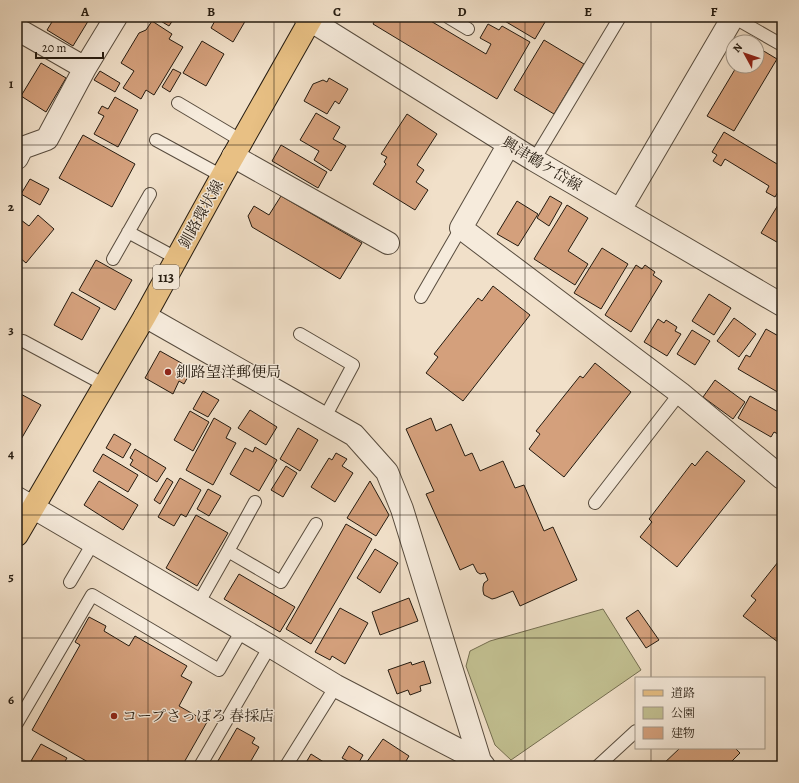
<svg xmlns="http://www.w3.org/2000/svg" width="799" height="783" font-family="Alegreya,'Noto Serif JP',serif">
  <rect width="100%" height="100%" fill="#f1e0c9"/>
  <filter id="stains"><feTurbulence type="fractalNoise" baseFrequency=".005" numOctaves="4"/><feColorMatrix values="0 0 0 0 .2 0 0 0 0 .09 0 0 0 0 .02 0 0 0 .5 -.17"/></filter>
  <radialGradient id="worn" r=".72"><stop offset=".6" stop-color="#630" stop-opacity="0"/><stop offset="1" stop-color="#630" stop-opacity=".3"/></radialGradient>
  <path fill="#c2c091" stroke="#746e50" d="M603 609 641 670 511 760 495 745 466 666 470 651 490 641Z"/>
  <path fill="#d4a07c" stroke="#251b10" d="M55 17H89L90 18 73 46 47 30Z
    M154 17H175L169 26Z
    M217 17H245L247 18 233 42 211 28Z
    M377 17H424L486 54 491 44 480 38 488 24 499 30 502 26 530 42 497 99 373 24Z
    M505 17H548L535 39 503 20Z
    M152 21 172 34 169 39 183 47 154 95 146 90 141 99 123 88 134 71 121 63 139 33 146 30Z
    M544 40 584 64 554 114 514 90Z
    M202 41 224 54 206 86 183 73Z
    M757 47 777 59 734 131 707 116 737 66H757Z
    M41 63 66 78 46 112 21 96Z
    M173 69 181 73 170 92 162 87Z
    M100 71 120 83 115 92 94 80Z
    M329 78 348 89 339 104 335 101 327 114 304 101 313 84 323 80 327 82Z
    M115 97 138 110 118 147 94 134 104 116 98 113 102 106 108 109Z
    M316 113 340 127 333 139 346 146 331 171 314 160 319 151 300 140Z
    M407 114 437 134 417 165 424 170 416 182 428 190 415 210 373 184 386 164 384 162 387 157 381 154Z
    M724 132 782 167V185L775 197 766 192 769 186 725 159 721 166 713 161 717 155 712 152Z
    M83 135 135 164 112 207 59 178Z
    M281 145 327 172 318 188 272 161Z
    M30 179 49 189 40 205 21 194Z
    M281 196 362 243 340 279 252 227 248 216 254 206 269 215Z
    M550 196 562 203 549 226 537 218Z
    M517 201 538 214 518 246 497 234Z
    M567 205 588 218 568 251 588 264 575 285 534 259Z
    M778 205 782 207V245L761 233Z
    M38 215 54 229 26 263 19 257 17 260V226L21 220 29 226Z
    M602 248 628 264 601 309 574 293Z
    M96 260 132 280 115 310 79 290Z
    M636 265 642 269 645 265 655 272 653 275 662 281 631 332 605 315Z
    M493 286 530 315 463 401 426 373 438 357 434 354 478 298 482 301Z
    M72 292 100 308 82 340 54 325Z
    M709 294 731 308 714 335 692 321Z
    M734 318 756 334 739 357 717 341Z
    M658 319 664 323 666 320 677 327 675 331 681 334 667 356 644 342Z
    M766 329 782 338V392L781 394 738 369 746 355 750 357Z
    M692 330 710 341 695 365 677 354Z
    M160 351 192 369 184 384 179 381 173 394 145 378Z
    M595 363 631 392 564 477 529 449 540 434 536 431 580 376 583 378Z
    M715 380 745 402 733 419 703 397Z
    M203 391 219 400 208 417 193 409Z
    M17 392 41 405 20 441 17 439Z
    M750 396 782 414V431L780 435 774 432 771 437 738 418Z
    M250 410 277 427 266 445 238 428Z
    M190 411 209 422 193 451 174 440Z
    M214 418 231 428 226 438 236 443 213 485 186 470Z
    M431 418 436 431 451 424 465 456 472 453 480 471 503 461 515 488 524 485 544 531 553 527 577 580 520 606 513 591 496 598 492 599 484 595 483 591V587L484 583 488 580 485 573 480 574 477 572 473 564 460 570 426 494 434 491 406 429Z
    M298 428 318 440 300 471 280 459Z
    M114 434 131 444 123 458 106 448Z
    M255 447 277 460 259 491 230 474 245 448 253 452Z
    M135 449 166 468 157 482 130 465 133 460 130 458Z
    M707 451 745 481 677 567 640 537 652 522 649 519 692 463 695 466Z
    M336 453 347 459 342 466 353 473 335 502 311 487 329 458 332 460Z
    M103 454 138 475 128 492 93 471Z
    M286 466 297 473 283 497 271 490Z
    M167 478 173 482 160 504 154 500Z
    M180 478 201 490 186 517 181 514 174 526 158 517Z
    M99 481 138 505 123 530 84 505Z
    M370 481 389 515 376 536 347 518Z
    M208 489 221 496 209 516 197 509Z
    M196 515 228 533 197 586 166 568Z
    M346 524 372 539 311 644 286 629Z
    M375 549 398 563 380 593 357 578Z
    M782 557V645L743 616 756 600 751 596Z
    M239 574 295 607 280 632 224 599Z
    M409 598 418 621 380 635 372 612Z
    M340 608 368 623 345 664 332 656 330 660 315 652Z
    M638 610 659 640 646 648 626 618Z
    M89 617 106 626 104 631 129 646 135 636 187 666 181 676 192 682 179 706 207 722 182 766H95L32 730 80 645 75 642Z
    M424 661 431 683 420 686 421 691 410 695 408 690 397 694 388 670 411 662 412 665Z
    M237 728 255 738 252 743 259 747 248 766H215Z
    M383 739 409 756 403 766H364Z
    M41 744 67 758 62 766H28Z
    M349 746 363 755 357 766 342 758Z
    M680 748H735L740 753 727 766H661Z
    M311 754 330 766H304Z"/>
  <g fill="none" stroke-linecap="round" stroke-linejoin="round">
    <defs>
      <path id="lane" d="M448 17 468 29
        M733 17 782 45
        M178 103 242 141
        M156 140 222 176
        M534 160 620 17
        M128 232 176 258
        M113 259 150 194
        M421 297 461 228
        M300 334 353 365 324 419
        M23 341 105 385
        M595 503 680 393
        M228 551 255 502
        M70 582 93 543
        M198 604 228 551 281 582 316 524
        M17 723 92 595 219 670 242 630
        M200 766 270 646
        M286 766 336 686
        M598 766 636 731"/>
      <path id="street" d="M305 17 534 160 782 305
        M17 29 85 68
        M509 144 461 228 680 393 782 478
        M233 156 388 243
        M17 158 22 148 47 139 85 68 116 17
        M620 210 733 17
        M145 316 354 435 387 472 402 509 480 761 484 766
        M17 498 270 646 336 686 480 761 476 766"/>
      <path id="primary" d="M17 535 145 316 222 176 312 17"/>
    </defs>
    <use href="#lane" stroke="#584c3e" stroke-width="14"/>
    <use href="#street" stroke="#584c3e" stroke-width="24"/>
    <use href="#primary" stroke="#251b10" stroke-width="24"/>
    <use href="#lane" stroke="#f6ebdc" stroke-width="12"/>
    <use href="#street" stroke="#f6ebdc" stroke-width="22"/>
    <use href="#primary" stroke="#e8c084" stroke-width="22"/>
  </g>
  <path fill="none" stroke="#251b10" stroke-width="1" stroke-opacity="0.55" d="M148 17V766M274 17V766M400 17V766M525 17V766M651 17V678M17 145H782M17 268H782M17 392H782M17 515H782M17 638H782M651 748V766"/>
  <g fill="#8f2418" stroke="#f6ebdc" stroke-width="1.5">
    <circle cx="168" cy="372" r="4"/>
    <circle cx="114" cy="716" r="4"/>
  </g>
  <g text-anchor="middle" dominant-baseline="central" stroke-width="3" stroke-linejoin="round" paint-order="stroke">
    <rect fill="#f6ebdc" stroke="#64594d" stroke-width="1" x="153" y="265" width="26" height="24" rx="3"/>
    <g font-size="14" font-weight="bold" fill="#251b10">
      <text x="166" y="277">113</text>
    </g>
    <g font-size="15" fill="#251b10" stroke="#f6ebdc">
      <text transform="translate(542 164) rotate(31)">興津鶴ケ岱線</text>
      <text transform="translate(201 214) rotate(-61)">釧路環状線</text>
    </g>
    <g font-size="15" fill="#251b10" stroke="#f6ebdc" text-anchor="start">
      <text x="176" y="372">釧路望洋郵便局</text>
      <text x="122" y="716">コープさっぽろ 春採店</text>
    </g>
  </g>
  <rect width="799" height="783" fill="none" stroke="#f1e0c9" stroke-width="44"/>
  <rect x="635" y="677" width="130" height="72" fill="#f6ebdc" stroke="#a2988a"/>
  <rect x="643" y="690" width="20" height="6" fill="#e8c084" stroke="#a2988a"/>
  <text x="671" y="697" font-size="12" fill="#251b10">道路</text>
  <rect x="643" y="707" width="20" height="12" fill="#c2c091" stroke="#a2988a"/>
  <text x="671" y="717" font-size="12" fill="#251b10">公園</text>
  <rect x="643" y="727" width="20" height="12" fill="#d4a07c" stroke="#a2988a"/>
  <text x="671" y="737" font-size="12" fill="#251b10">建物</text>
  <g transform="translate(745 54) rotate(310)"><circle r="19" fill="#f6ebdc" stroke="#a2988a"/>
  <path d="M0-3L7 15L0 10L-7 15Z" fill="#8f2418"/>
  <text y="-6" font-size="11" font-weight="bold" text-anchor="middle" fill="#251b10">N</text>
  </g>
  <path d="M36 52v6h67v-6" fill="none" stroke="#251b10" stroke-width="2"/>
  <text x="42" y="52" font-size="12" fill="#251b10" stroke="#f6ebdc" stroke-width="3" paint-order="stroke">20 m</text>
  <rect x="22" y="22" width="755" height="739" fill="none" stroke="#251b10" stroke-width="1.5"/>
  <g font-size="13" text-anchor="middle" font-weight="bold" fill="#251b10">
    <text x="85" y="16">A</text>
    <text x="211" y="16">B</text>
    <text x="337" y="16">C</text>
    <text x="462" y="16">D</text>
    <text x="588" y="16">E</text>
    <text x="714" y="16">F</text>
    <text x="11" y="88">1</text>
    <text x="11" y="211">2</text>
    <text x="11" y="334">3</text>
    <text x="11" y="458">4</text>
    <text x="11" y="581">5</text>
    <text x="11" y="704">6</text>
  </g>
  <rect width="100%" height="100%" filter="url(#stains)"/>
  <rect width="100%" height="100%" fill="url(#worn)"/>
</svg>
